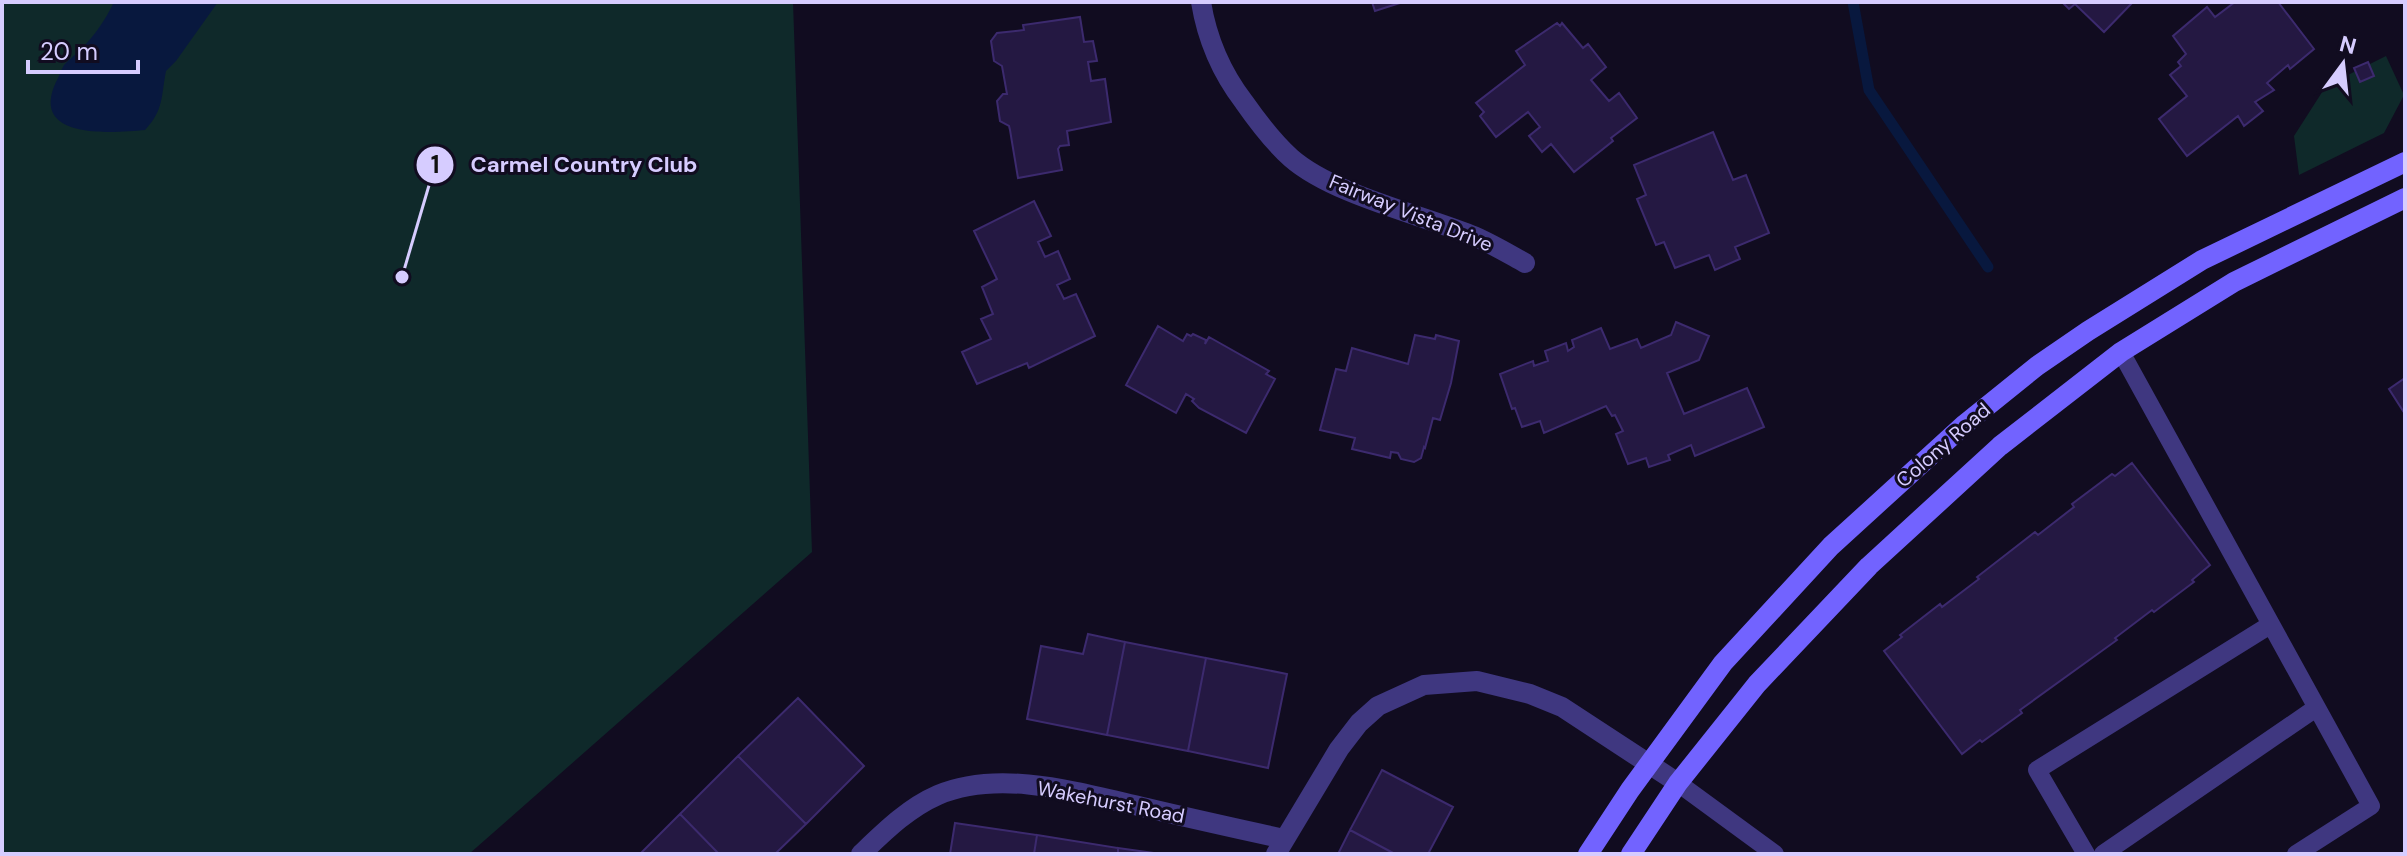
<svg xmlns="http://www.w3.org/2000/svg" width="2407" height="856" font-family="'DM Sans',sans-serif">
  <rect width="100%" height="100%" fill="#110c20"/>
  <path fill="#0f292a" d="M2 2H793L812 552 469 854H2Z
    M2386 56 2404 95 2384 133 2299 175 2294 136 2326 86Z"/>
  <path fill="#08183e" d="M114 2H218L176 61 166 71C161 96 164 110 145 130 111 133 29 140 56 82 59 77 61 70 64 65 69 59 77 54 82 48 95 35 106 19 114 2Z"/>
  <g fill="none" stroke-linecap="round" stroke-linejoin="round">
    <path stroke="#08183e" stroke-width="11" d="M1853 2 1869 90 1988 267"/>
  </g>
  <path fill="#241842" stroke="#3c2a6e" stroke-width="2" d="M1372 2H1403L1375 11Z
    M2062 2H2133L2104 32 2075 4 2069 9Z
    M2235 2H2278L2314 49 2290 69 2288 65 2267 83 2274 90 2255 102 2263 111 2244 126 2238 116 2187 156 2159 119 2187 96 2170 75 2181 66 2178 62 2186 54 2173 36 2207 7 2215 17Z
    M1080 17 1084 42 1093 41 1097 61 1088 62 1091 81 1105 79 1111 122 1067 131 1069 145 1060 146 1058 149 1062 170 1018 178 1010 130 1009 126 1000 121 997 101 1003 94H1007L1002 66 994 61 991 41 997 33 1024 30 1023 25Z
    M1557 23 1560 26 1562 23 1583 48 1588 44 1606 67 1591 80 1609 101 1619 93 1637 118 1611 138 1613 141 1574 172 1551 144 1542 152 1529 136 1540 127 1528 112 1496 137 1480 116 1484 112 1476 103 1525 65 1516 51Z
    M2368 62 2374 76 2360 82 2354 68Z
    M1713 132 1733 180 1746 175 1769 233 1735 247 1740 259 1715 270 1709 255 1675 268 1664 242 1656 245 1637 199 1646 195 1634 165Z
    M1034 201 1051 236 1038 242 1045 257 1058 251 1070 279 1057 285 1064 299 1076 294 1095 336 1029 368 1027 363 977 384 962 352 991 339 981 319 993 314 982 287 997 279 974 231Z
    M1676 322 1709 336 1699 360 1667 373 1684 414 1747 388 1764 427 1695 456 1691 445 1668 455 1670 460 1649 467 1646 458 1628 464 1616 434 1623 431 1615 415 1612 416 1606 406 1544 433 1540 421 1522 427 1515 408 1512 409 1500 374 1533 361 1534 366 1548 361 1545 351 1566 343 1568 351 1574 347 1572 340 1601 328 1610 349 1637 339 1641 348 1671 335Z
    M1158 326 1183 341 1187 334 1191 336 1193 334 1206 340 1205 344 1209 337 1269 371 1266 374 1275 379 1246 433 1199 408 1192 401 1194 399 1186 394 1176 413 1126 385Z
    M1415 335 1435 339 1436 335 1459 341 1451 383 1440 420 1433 418 1425 448 1424 447 1421 458 1414 462 1401 459 1398 453 1391 452 1390 458 1352 449 1355 438 1320 430 1336 369 1346 371 1352 348 1408 364Z
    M2405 378V414L2389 389Z
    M2132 463 2210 565 2192 580 2194 582 2154 612 2152 610 2115 638 2117 640 2020 710 2022 713 1982 742 1980 740 1962 754 1884 651 1902 637 1900 635 1940 604 1942 607 1979 579 1977 577 2035 532 2038 535 2074 507 2072 504 2112 474 2115 476Z
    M1088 634 1125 642 1107 735 1027 719 1041 646 1083 654Z
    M1125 642 1206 658 1188 751 1107 735Z
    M1206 658 1287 674 1268 768 1188 751Z
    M798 698 864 766 806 824 738 756Z
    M738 756 806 824 775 854H719L680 814Z
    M1382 770 1453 807 1428 854H1395L1350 830Z
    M680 814 719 854H640Z
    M955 823 1037 835 1034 854H950Z
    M1350 830 1395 854H1338Z
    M1037 835 1118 848V854H1034Z
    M1118 848 1161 854H1118Z"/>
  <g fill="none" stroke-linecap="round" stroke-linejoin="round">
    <path stroke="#3f3780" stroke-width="18" d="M2121 352 2371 806 2296 854
      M1678 783 1775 854
      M2086 854 2037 770 2270 625
      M2103 854 2316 708"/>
    <path stroke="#3f3780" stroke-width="20" d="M1201 2C1207 39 1221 72 1244 102 1258 122 1273 142 1291 158 1332 194 1419 214 1471 235 1489 242 1507 253 1525 263
      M861 854C884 832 908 808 938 795 1001 768 1084 794 1147 808 1193 819 1239 829 1284 839
      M1276 854 1339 749 1359 723 1378 706 1424 685 1477 681 1530 694 1562 707 1678 783"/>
    <path stroke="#7263ff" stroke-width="20" d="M1588 854 1630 790 1723 663 1831 546 1965 424 2037 366 2088 331 2202 260 2405 162
      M1631 854 1678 783 1757 684 1869 566 2000 446 2121 352 2234 282 2405 198"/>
  </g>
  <g text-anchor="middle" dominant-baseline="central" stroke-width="6" stroke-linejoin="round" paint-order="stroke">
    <g font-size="20" fill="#d6ccff" stroke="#110c20">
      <text transform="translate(1411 213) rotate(22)">Fairway Vista Drive</text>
      <text transform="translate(1943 445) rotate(-41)">Colony Road</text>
      <text transform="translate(1111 802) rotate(11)">Wakehurst Road</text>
    </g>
  </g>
  <path fill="none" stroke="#d6ccff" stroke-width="3" d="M402 277L435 165"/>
  <g fill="#d6ccff" stroke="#110c20" stroke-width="3">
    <circle cx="402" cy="277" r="8"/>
    <circle cx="435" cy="165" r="20"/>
  </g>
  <g font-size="24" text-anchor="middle" font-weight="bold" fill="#111">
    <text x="435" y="173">1</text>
  </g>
  <g font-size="22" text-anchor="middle" font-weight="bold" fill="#d6ccff" stroke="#110c20" stroke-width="6" stroke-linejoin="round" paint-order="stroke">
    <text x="584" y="172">Carmel Country Club</text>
  </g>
  <rect width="2407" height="856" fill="none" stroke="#d6ccff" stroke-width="8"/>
  <g transform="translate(2343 64) rotate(15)" stroke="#110c20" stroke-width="6" paint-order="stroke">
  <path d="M0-6L14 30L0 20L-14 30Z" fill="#d6ccff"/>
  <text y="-12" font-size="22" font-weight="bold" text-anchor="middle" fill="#d6ccff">N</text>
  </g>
  <path d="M28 60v12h110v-12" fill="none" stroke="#d6ccff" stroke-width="4"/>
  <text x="40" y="60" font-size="24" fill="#d6ccff" stroke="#110c20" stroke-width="6" paint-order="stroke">20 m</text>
</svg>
